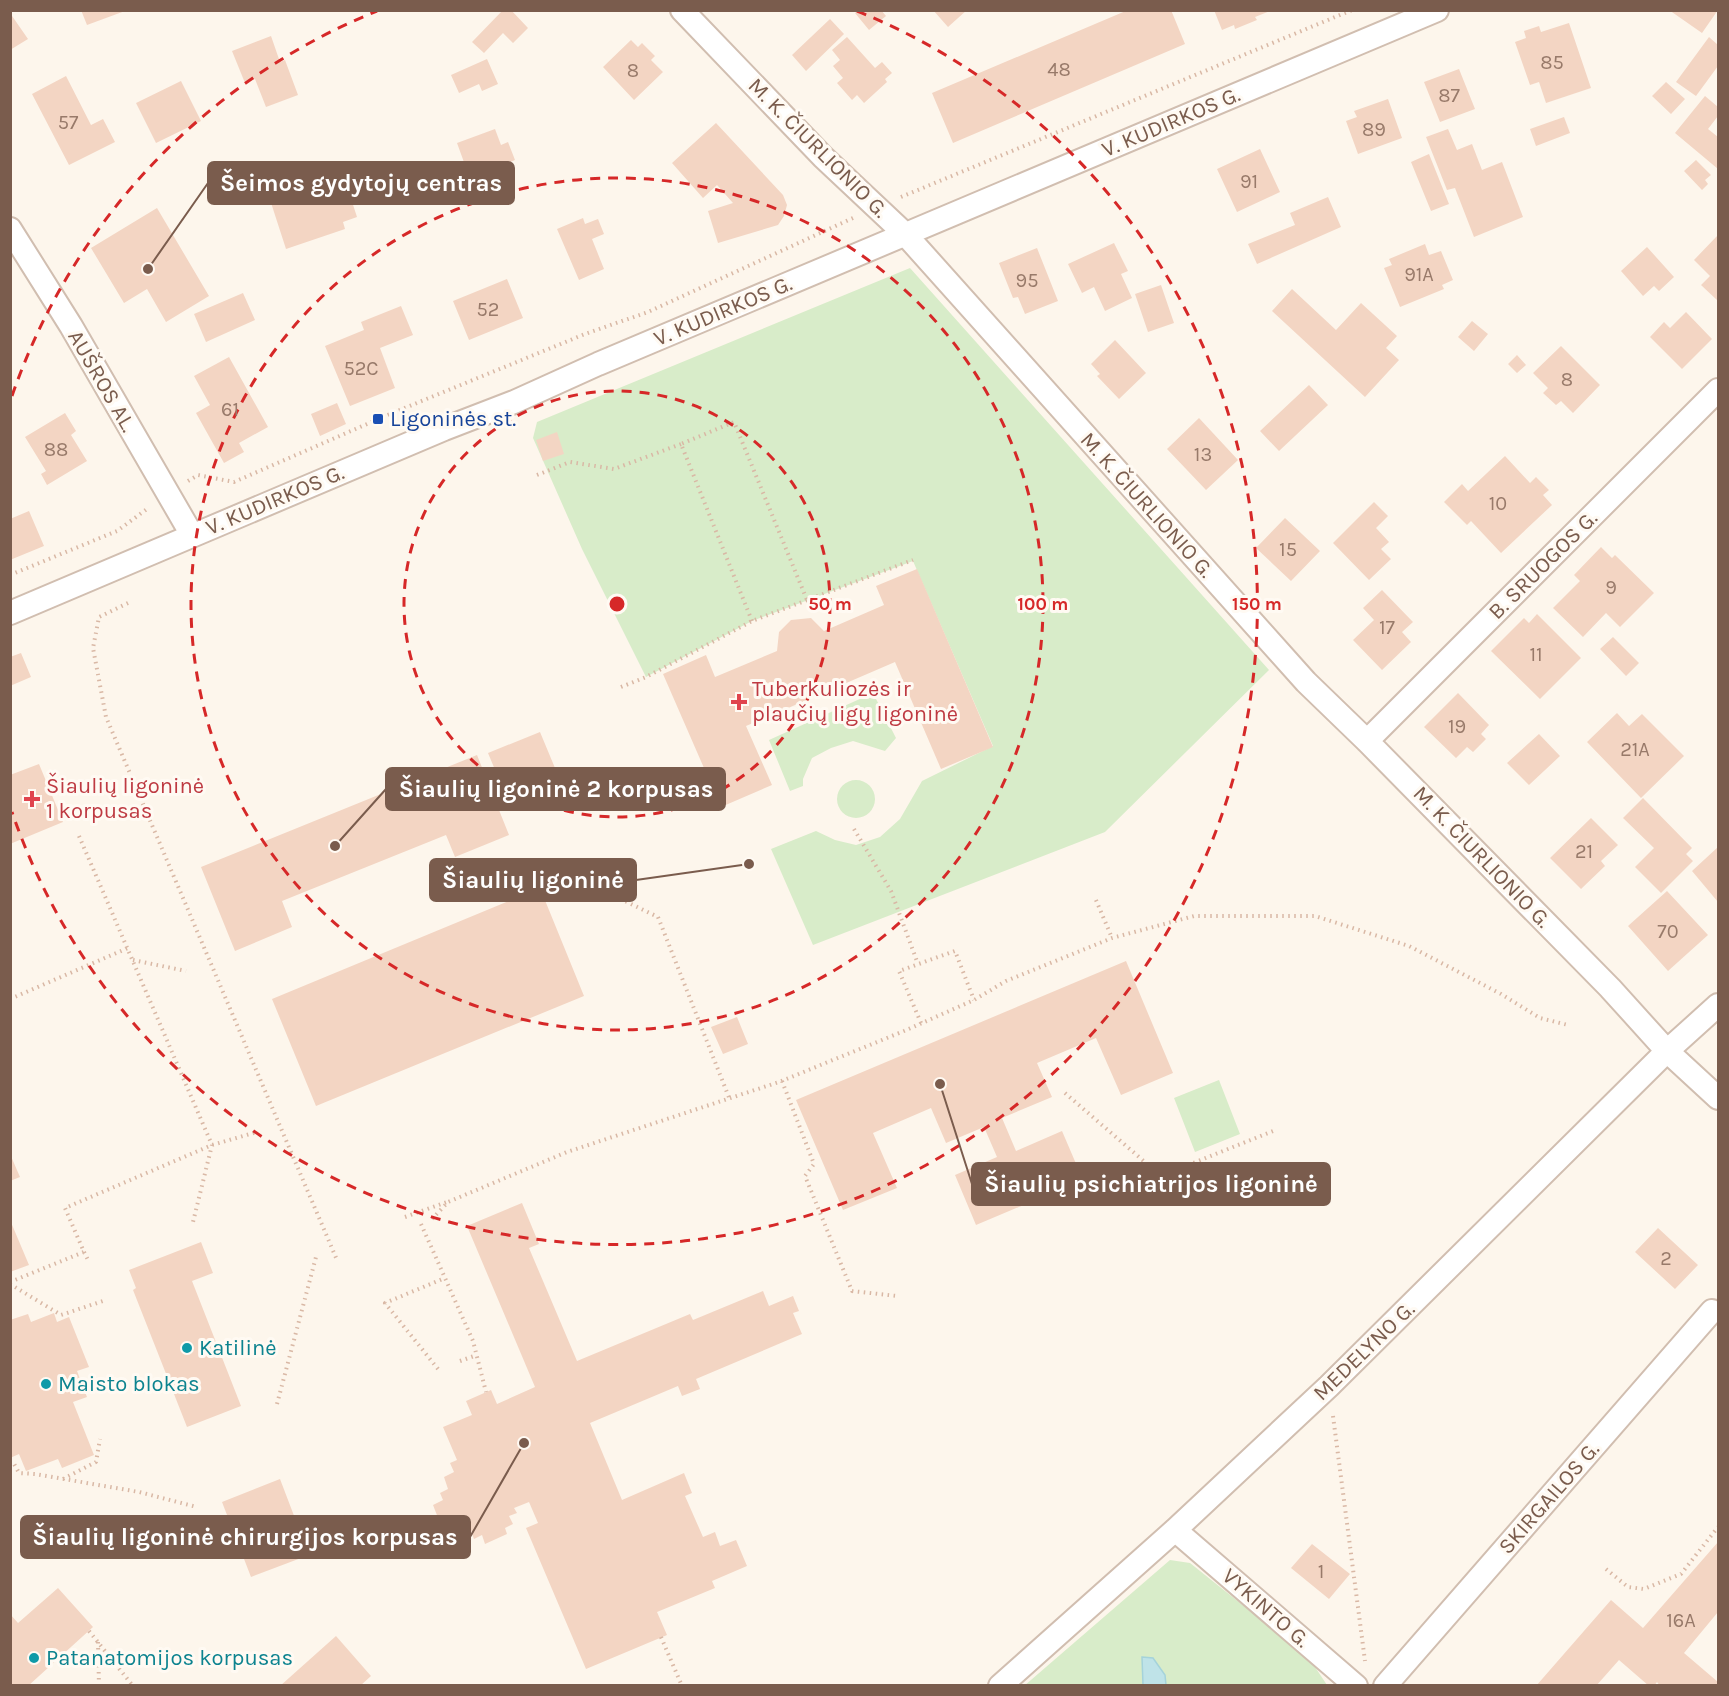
<svg xmlns="http://www.w3.org/2000/svg" width="1729" height="1696" font-family="Karla,sans-serif">
  <rect width="100%" height="100%" fill="#fdf6ec"/>
  <path fill="#d8ecc9" d="M910 268 1269 670 1105 832 813 945 771 849 816 831 835 840 856 845 880 837 900 819 922 781 993 746 913 561 752 621 646 677 582 549 533 438 537 422Z
    M873 693 896 738 885 751 853 741 831 748 812 758 803 779V786L790 791 769 740Z
    M837 799a19 19 0 1 1 38 0a19 19 0 1 1-38 0Z
    M1219 1080 1240 1134 1195 1152 1174 1098Z
    M1170 1560 1190 1563 1309 1658 1327 1685H1166L1165 1675 1142 1657 1143 1685 1024 1686Z"/>
  <path fill="#bfe3e8" stroke="#a5d3da" stroke-width="1.5" d="M1142 1657 1153 1658 1165 1675 1166 1685H1143Z"/>
  <path fill="#f3d5c3" d="M81 10H125V11L87 25Z
    M503 10H511L528 28 513 43 503 33 484 53 472 42Z
    M858 10H881L886 16 869 30 855 13Z
    M933 10H967L948 27Z
    M1128 10H1171L1185 44 953 143 932 93Z
    M1214 10H1270V11L1255 17 1257 20 1235 29 1234 25 1222 30Z
    M1669 10H1718L1702 33Z
    M10 13 28 39 10 50Z
    M830 19 844 34 806 71 792 55Z
    M1569 23 1591 88 1546 103 1539 82 1530 85 1515 42 1526 38 1524 31 1539 26 1541 32Z
    M271 36 280 62 285 60 298 95 266 107 255 79 245 83 232 51Z
    M847 37 875 68 882 62 892 73 885 79 887 82 864 103 857 95 852 100 837 83 843 78 833 66 840 60 832 50Z
    M1709 37 1718 45V66L1696 96 1676 82Z
    M631 40 638 47 642 43 655 56 651 60 663 72 634 100 603 67Z
    M487 59 498 84 482 91 479 84 459 93 451 75Z
    M1459 69 1475 109 1440 122 1424 82Z
    M66 76 91 125 103 119 115 142 69 165 32 94Z
    M181 81 201 121 156 143 136 103Z
    M1666 82 1685 99 1671 114 1652 96Z
    M1705 96 1718 107V116L1708 129 1718 137V169L1675 133Z
    M1388 99 1402 138 1358 154 1346 121 1357 117 1354 111Z
    M1564 117 1570 133 1536 146 1530 129Z
    M716 123 783 195 787 205 784 216 778 225 718 243 708 211 733 203 717 185 703 198 672 163Z
    M495 129 501 145 508 142 515 160 508 163 515 184 477 198 457 143Z
    M1448 129 1457 150 1472 144 1482 170 1502 162 1523 217 1474 237 1455 188 1447 190 1426 137Z
    M1260 149 1280 192 1237 212 1217 169Z
    M1429 154 1449 204 1431 211 1411 162Z
    M1696 160 1711 175 1705 180 1708 184 1702 190 1684 171Z
    M291 165 299 190 314 184 313 181 342 171 357 217 343 222 345 229 286 249 262 175Z
    M1328 197 1341 227 1257 264 1248 244 1295 225 1290 213Z
    M157 208 209 296 166 322 147 289 124 303 91 248Z
    M583 218 585 224 598 219 604 234 592 239 604 269 579 280 557 229Z
    M1718 235V301L1701 285 1710 276 1694 260Z
    M1114 243 1128 271 1121 274 1132 298 1105 311 1094 287 1082 293 1068 264Z
    M1425 244 1429 255 1441 251 1453 280 1442 285 1444 289 1400 307 1384 268 1392 265 1389 259Z
    M1647 247 1674 277 1659 291 1654 286 1643 296 1621 271Z
    M1037 248 1058 301 1025 314 1018 297 1013 298 999 263Z
    M507 279 523 318 469 340 453 301Z
    M1161 285 1174 323 1148 332 1135 294Z
    M1292 289 1336 330 1361 303 1397 336 1386 348 1399 360 1365 397 1272 311Z
    M243 293 255 320 206 342 194 314Z
    M401 306 413 335 380 348 395 388 350 406 325 346 364 330 361 322Z
    M1686 312 1712 339 1682 369 1650 337 1664 322 1670 328Z
    M1472 321 1488 334 1474 351 1458 337Z
    M1115 340 1146 373 1119 399 1097 376 1100 374 1091 364Z
    M1561 346 1600 385 1573 413 1561 401 1556 405 1543 393 1548 388 1533 373Z
    M1517 355 1526 365 1517 373 1508 364Z
    M229 357 268 427 239 443 244 452 224 463 196 413 210 405 194 376Z
    M1309 385 1328 405 1279 451 1260 431Z
    M337 403 346 424 320 436 311 414Z
    M65 413 76 431 71 435 87 461 47 485 41 474 46 471 25 437Z
    M1199 418 1238 460 1206 490 1167 449Z
    M557 432 564 454 543 461 536 440Z
    M1505 456 1530 483 1536 477 1549 490 1543 495 1552 505 1501 553 1471 521 1467 525 1444 502 1462 484 1468 491Z
    M1374 502 1388 516 1376 528 1389 542 1381 549 1391 559 1369 580 1333 543Z
    M29 511 44 546 10 560V519Z
    M1285 518 1320 551 1291 581 1256 548Z
    M1601 547 1612 558 1615 555 1654 593 1620 627 1606 613 1583 637 1553 608 1580 581 1574 575Z
    M917 569 993 747 941 769 895 662 746 726 772 785 721 807 663 674 706 655 715 677 777 651 779 632 791 620 811 618 824 631 884 605 876 586Z
    M1382 590 1413 622 1402 632 1411 642 1382 670 1353 640 1374 620 1363 608Z
    M1537 614 1581 658 1540 699 1491 651 1524 618 1529 623Z
    M1613 637 1639 663 1626 676 1600 649Z
    M21 653 31 677 10 686V657Z
    M1458 693 1489 725 1481 734 1486 739 1473 752 1467 747 1456 758 1424 727Z
    M1617 713 1629 726 1642 714 1684 756 1641 798 1587 742Z
    M540 732 555 768 503 789 488 753Z
    M1539 734 1560 756 1529 785 1507 763Z
    M477 755 509 835 455 857 446 835 282 901 292 927 235 951 201 867Z
    M39 764 63 822 10 844V775Z
    M1643 798 1692 848 1686 854 1693 861 1661 893 1635 867 1654 848 1623 818Z
    M1591 818 1618 845 1601 861 1605 866 1581 889 1550 858Z
    M1718 847V902L1692 871Z
    M540 888 584 996 316 1106 272 999Z
    M1667 891 1708 935 1668 971 1628 926Z
    M1126 961 1173 1073 1121 1095 1096 1038 1037 1063 1052 1097 1002 1118 1016 1151 1062 1131 1083 1180 976 1225 955 1175 997 1157 984 1127 946 1143 931 1108 873 1133 897 1188 843 1210 796 1100Z
    M737 1017 748 1044 723 1054 711 1027Z
    M10 1154 20 1177 10 1181Z
    M522 1203 539 1244 529 1248 577 1361 690 1314 693 1320 763 1291 769 1306 793 1296 799 1311 793 1313 802 1334 696 1379 700 1389 682 1396 678 1386 590 1423 622 1500 684 1473 692 1493 685 1496 703 1537 715 1532 720 1546 736 1540 747 1566 712 1581 715 1588 657 1612 667 1635 586 1669 526 1528 538 1523 529 1502 514 1508 517 1513 509 1516 513 1524 505 1528 507 1534 485 1544 482 1535 474 1539 471 1531 465 1534 462 1527 454 1531 451 1524 442 1528 433 1505 443 1500 440 1493 448 1489 444 1477 454 1472 450 1463 457 1460 443 1427 472 1415 466 1401 491 1390 497 1404 535 1387 467 1226Z
    M10 1220 29 1265 10 1272Z
    M1658 1228 1698 1265 1675 1289 1635 1252Z
    M201 1242 213 1273 192 1281 241 1406 187 1427 133 1290 136 1288 129 1270Z
    M54 1313 57 1322 69 1317 89 1367 77 1371 87 1397 73 1402 94 1455 62 1468 58 1459 26 1471 19 1454 10 1458V1320L28 1314 31 1322Z
    M280 1479 309 1555 251 1577 222 1502Z
    M1718 1542V1612L1684 1653 1718 1682V1686H1660L1657 1682 1654 1686H1649L1619 1660 1596 1686H1536L1611 1600 1643 1628Z
    M1312 1544 1350 1574 1329 1599 1291 1568Z
    M58 1588 93 1627 28 1686H10V1614L18 1623Z
    M336 1636 371 1676 360 1686H280Z"/>
  <g fill="none" stroke-linecap="round" stroke-linejoin="round">
    <defs>
      <path id="minor" d="M682 10 823 157 905 234 1306 682 1367 741 1610 988 1667 1051 1718 1098
        M10 229 71 326 192 535
        M10 613 444 429 514 402 598 364 1437 10
        M1367 741 1718 390
        M1175 1530 1356 1686
        M1000 1686 1175 1530 1329 1386 1667 1051 1718 1005
        M1385 1686 1712 1311"/>
    </defs>
    <use href="#minor" stroke="#d1beb0" stroke-width="26"/>
    <path stroke="#d9b8a5" stroke-width="4" stroke-dasharray="1.5 4.5" stroke-linecap="butt" d="M901 197 1352 10
      M537 475 570 462 614 469 681 444
      M188 481 198 475 234 482 390 414 585 334 648 312 853 218
      M10 575 117 531 147 509
      M128 603 99 617 93 648 106 717 337 1260
      M752 621 681 444 734 422 807 600
      M621 687 646 677 752 621 913 560
      M854 829 891 891 918 964
      M79 836 212 1145 193 1222
      M604 891 658 917 730 1100
      M1096 900 1112 938
      M133 960 186 971
      M10 999 128 948
      M921 1023 899 971 955 951 974 1000
      M782 1081 814 1164 805 1176 852 1291 897 1296
      M1065 1093 1161 1176 1273 1131
      M405 1217 447 1202
      M432 1219 448 1202 567 1152 779 1082 904 1031 974 1000 1006 981 1112 938 1194 916H1315L1409 946 1501 994 1540 1018 1568 1025
      M421 1224 473 1341 486 1392
      M84 1252 89 1262
      M10 1282 84 1252 65 1208 212 1145 257 1132
      M10 1284 61 1315 106 1300
      M460 1361 477 1355
      M438 1369 385 1303 445 1278
      M277 1404 316 1257
      M1333 1416 1365 1661
      M10 1463 13 1462 19 1473 35 1474 139 1492 197 1507
      M63 1479 96 1462 100 1439
      M1606 1569 1628 1587 1644 1589 1681 1574 1718 1527
      M89 1631 133 1686
      M661 1637 682 1686
      M98 1642 99 1686"/>
    <use href="#minor" stroke="#fff" stroke-width="22"/>
  </g>
  <g fill="none" stroke="#d62828" stroke-width="3" stroke-dasharray="10 8">
    <circle cx="617" cy="604" r="213"/>
    <circle cx="617" cy="604" r="426"/>
    <path d="M12 396A640 640 0 0 1 377 11M857 11A640 640 0 1 1 12 812"/>
  </g>
  <rect fill="#1a4fb4" stroke="#fffaf3" stroke-width="2" x="372" y="413" width="12" height="12" rx="3"/>
  <g fill="#e0444e" stroke="#fffaf3" stroke-width="2">
    <path d="M736 693h6v6h6v6h-6v6h-6v-6h-6v-6h6z"/>
    <path d="M29 790h6v6h6v6h-6v6h-6v-6h-6v-6h6z"/>
  </g>
  <g fill="#0f9aa8" stroke="#fffaf3" stroke-width="2">
    <circle cx="187" cy="1348" r="6"/>
    <circle cx="46" cy="1384" r="6"/>
    <circle cx="34" cy="1658" r="6"/>
  </g>
  <g text-anchor="middle" dominant-baseline="central" stroke-width="6" stroke-linejoin="round" paint-order="stroke">
    <g font-size="20" fill="#987a6a">
      <text x="1552" y="62">85</text>
      <text x="1059" y="69">48</text>
      <text x="633" y="70">8</text>
      <text x="1449" y="95">87</text>
      <text x="68" y="122">57</text>
      <text x="1374" y="129">89</text>
      <text x="1249" y="181">91</text>
      <text x="1419" y="274">91A</text>
      <text x="1027" y="280">95</text>
      <text x="488" y="309">52</text>
      <text x="361" y="368">52C</text>
      <text x="1567" y="379">8</text>
      <text x="230" y="409">61</text>
      <text x="56" y="449">88</text>
      <text x="1203" y="454">13</text>
      <text x="1498" y="503">10</text>
      <text x="1288" y="549">15</text>
      <text x="1611" y="587">9</text>
      <text x="1387" y="627">17</text>
      <text x="1536" y="654">11</text>
      <text x="1457" y="726">19</text>
      <text x="1635" y="749">21A</text>
      <text x="1584" y="851">21</text>
      <text x="1668" y="931">70</text>
      <text x="1666" y="1258">2</text>
      <text x="1321" y="1571">1</text>
      <text x="1681" y="1620">16A</text>
    </g>
    <g font-size="22" fill="#7a5c4d" stroke="#fffaf3">
      <text transform="translate(1171 122) rotate(-23)">V. KUDIRKOS G.</text>
      <text transform="translate(818 148) rotate(45)">M. K. ČIURLIONIO G.</text>
      <text transform="translate(723 311) rotate(-23)">V. KUDIRKOS G.</text>
      <text transform="translate(102 381) rotate(60)">AUŠROS AL.</text>
      <text transform="translate(275 500) rotate(-23)">V. KUDIRKOS G.</text>
      <text transform="translate(1147 505) rotate(48)">M. K. ČIURLIONIO G.</text>
      <text transform="translate(1543 565) rotate(-45)">B. SRUOGOS G.</text>
      <text transform="translate(1482 857) rotate(46)">M. K. ČIURLIONIO G.</text>
      <text transform="translate(1364 1351) rotate(-44)">MEDELYNO G.</text>
      <text transform="translate(1549 1498) rotate(-49)">SKIRGAILOS G.</text>
      <text transform="translate(1266 1608) rotate(41)">VYKINTO G.</text>
    </g>
    <g font-size="22" fill="#164399" stroke="#fffaf3" text-anchor="start">
      <text x="390" y="419">Ligoninės st.</text>
    </g>
    <g font-size="22" fill="#be3a42" stroke="#fffaf3" text-anchor="start">
      <text x="752" y="689">Tuberkuliozės ir<tspan x="752" dy="25">plaučių ligų ligoninė</tspan></text>
      <text x="46" y="786">Šiaulių ligoninė<tspan x="46" dy="25">1 korpusas</tspan></text>
    </g>
    <g font-size="22" fill="#0d838f" stroke="#fffaf3" text-anchor="start">
      <text x="199" y="1348">Katilinė</text>
      <text x="58" y="1384">Maisto blokas</text>
      <text x="46" y="1658">Patanatomijos korpusas</text>
    </g>
  </g>
  <circle cx="617" cy="604" r="9" fill="#d62828" stroke="#fffaf3" stroke-width="3"/>
  <g font-size="18" text-anchor="middle" font-weight="bold" fill="#d62828" stroke="#fffaf3" stroke-width="6" stroke-linejoin="round" paint-order="stroke">
    <text x="830" y="610">50 m</text>
    <text x="1043" y="610">100 m</text>
    <text x="1257" y="610">150 m</text>
  </g>
  <path fill="none" stroke="#7a5c4d" stroke-width="2" d="M148 269L208 183M335 846L386 789M749 864L636 880M940 1084L972 1184M524 1443L470 1537"/>
  <g fill="#7a5c4d" stroke="#fffaf3" stroke-width="2">
    <circle cx="148" cy="269" r="6"/>
    <circle cx="335" cy="846" r="6"/>
    <circle cx="749" cy="864" r="6"/>
    <circle cx="940" cy="1084" r="6"/>
    <circle cx="524" cy="1443" r="6"/>
  </g>
  <g fill="#7a5c4d" stroke="#7a5c4d" stroke-width="2">
    <rect x="208" y="162" width="306" height="42" rx="6"/>
    <rect x="386" y="768" width="339" height="42" rx="6"/>
    <rect x="430" y="859" width="206" height="42" rx="6"/>
    <rect x="972" y="1163" width="358" height="42" rx="6"/>
    <rect x="21" y="1516" width="449" height="42" rx="6"/>
  </g>
  <g font-size="24" text-anchor="middle" font-weight="bold" fill="#fff">
    <text x="361" y="191">Šeimos gydytojų centras</text>
    <text x="556" y="797">Šiaulių ligoninė 2 korpusas</text>
    <text x="533" y="888">Šiaulių ligoninė</text>
    <text x="1151" y="1192">Šiaulių psichiatrijos ligoninė</text>
    <text x="245" y="1545">Šiaulių ligoninė chirurgijos korpusas</text>
  </g>
  <rect width="1729" height="1696" fill="none" stroke="#7a5c4d" stroke-width="24"/>
</svg>
